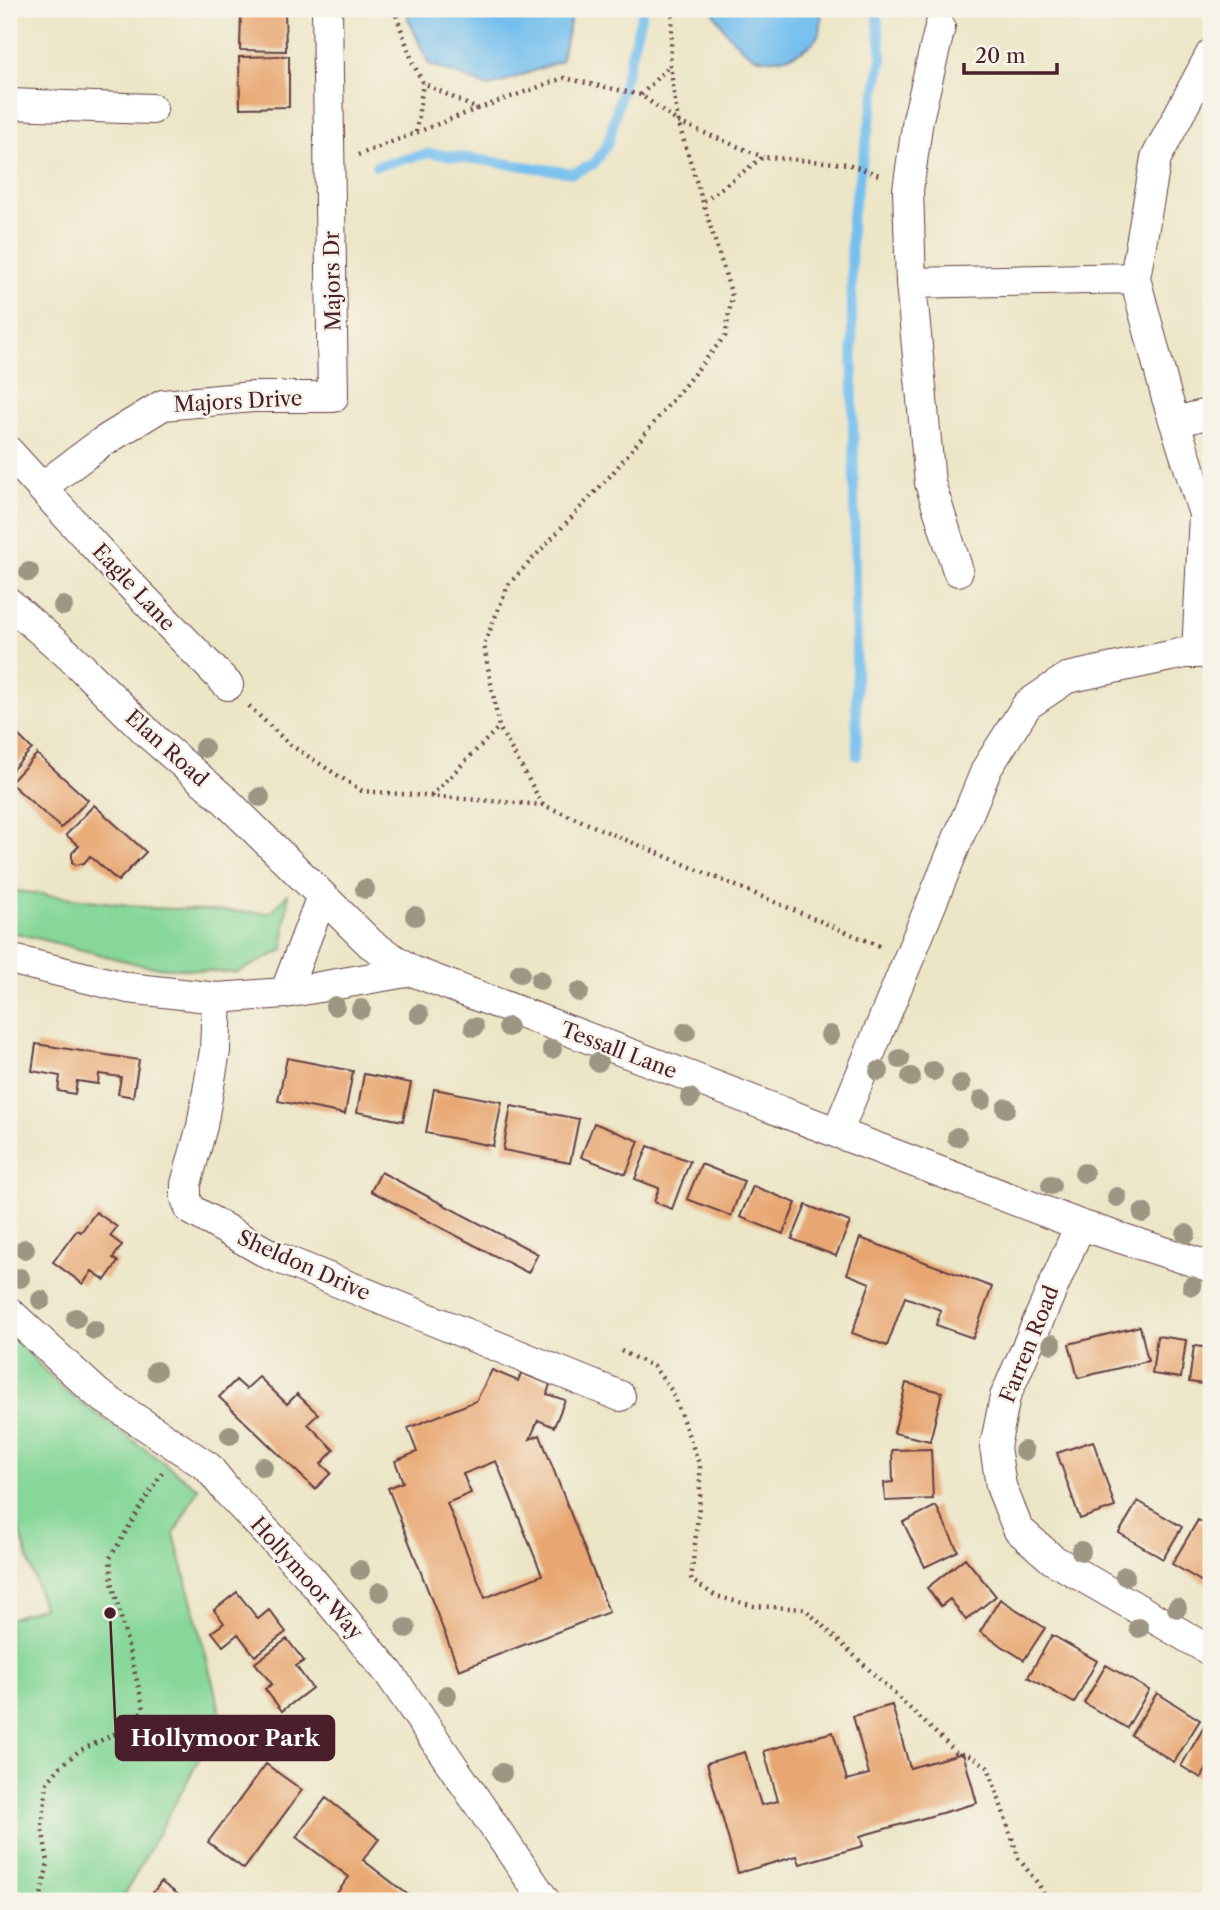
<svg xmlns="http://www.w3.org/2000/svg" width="1220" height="1910" font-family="'Libre Caslon Text',serif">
  <rect width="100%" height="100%" fill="#f7f3e8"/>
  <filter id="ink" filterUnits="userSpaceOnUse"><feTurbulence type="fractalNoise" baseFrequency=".0143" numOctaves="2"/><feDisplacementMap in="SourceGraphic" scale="14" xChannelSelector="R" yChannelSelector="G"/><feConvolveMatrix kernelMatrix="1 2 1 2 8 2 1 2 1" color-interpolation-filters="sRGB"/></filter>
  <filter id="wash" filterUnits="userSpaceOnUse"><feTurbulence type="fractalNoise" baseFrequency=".00686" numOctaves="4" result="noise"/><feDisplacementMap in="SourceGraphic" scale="28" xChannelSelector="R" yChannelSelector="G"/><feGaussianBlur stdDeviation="1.57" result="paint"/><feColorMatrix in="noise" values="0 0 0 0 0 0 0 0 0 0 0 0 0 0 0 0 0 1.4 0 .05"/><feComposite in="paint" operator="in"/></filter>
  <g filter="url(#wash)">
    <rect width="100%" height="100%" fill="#ece5c6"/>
    <path fill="#86d798" stroke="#687b62" stroke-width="2" d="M9 890 153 908 270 913 288 894 283 950 236 973 145 966 9 931Z
      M9 1332 60 1387 198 1488 174 1534 222 1718 121 1901H9V1619L43 1607 9 1496Z"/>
    <path fill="#75bfee" stroke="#606f8c" stroke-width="2" d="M408 9H573L561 61 489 87 429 64 408 18Z
      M712 9H821C821 15 822 25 820 31 812 54 770 67 750 54 732 42 722 27 712 9Z"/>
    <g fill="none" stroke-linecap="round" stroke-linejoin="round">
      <path stroke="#75bfee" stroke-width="10" d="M376 166 430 153 573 173 594 164 608 143 643 9
        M857 756 851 221 882 58 876 9"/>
    </g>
    <g id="blocks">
      <path fill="#e8a772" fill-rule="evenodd" d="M241 9H285L286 51 240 50Z
        M289 56V107L240 108 239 57Z
        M9 726 32 749 9 773Z
        M37 754 88 800 61 828 10 783Z
        M94 805 146 852 118 881 90 856 84 863 76 865 72 862V853L79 846 66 835Z
        M36 1044 139 1060 133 1097 118 1094 121 1077 99 1074 98 1084 77 1081 75 1094 58 1091 60 1076 32 1071Z
        M287 1058 353 1071 345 1114 278 1101Z
        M364 1074 411 1083 403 1121 357 1112Z
        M434 1089 502 1102 493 1146 426 1133Z
        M511 1106 579 1119 570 1163 503 1150Z
        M594 1123 639 1141 626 1174 581 1157Z
        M648 1146 690 1161 672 1209 654 1202 659 1188 635 1179Z
        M701 1164 744 1181 731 1216 687 1199Z
        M381 1172 538 1254 528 1273 371 1191Z
        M753 1186 796 1203 783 1234 740 1217Z
        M806 1205 850 1222 836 1256 792 1239Z
        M96 1212 117 1227 110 1236 122 1245 113 1258 118 1262 105 1280 92 1271 83 1284 53 1262 77 1230 81 1232Z
        M860 1238 992 1287 973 1338 936 1325 941 1310 905 1297 887 1346 852 1333 870 1283 847 1274Z
        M1140 1326 1148 1361 1078 1378 1069 1344Z
        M1157 1336 1186 1340 1181 1378 1152 1374Z
        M1194 1346 1211 1348V1385L1189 1382Z
        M492 1370 518 1381 521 1373 550 1384 547 1394 565 1400 554 1427 538 1420 530 1439 540 1435 609 1612 459 1670 388 1488 403 1482 395 1461 417 1452 408 1428 476 1401ZM496 1461 542 1575 485 1598 447 1503 471 1493 463 1474Z
        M259 1377 287 1404 297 1394 318 1414 308 1424 334 1450 321 1464 331 1473 315 1489 219 1397 236 1380 246 1389Z
        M906 1383 942 1392 930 1441 894 1433Z
        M1093 1441 1115 1507 1080 1519 1057 1453Z
        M931 1449 933 1499 885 1501 884 1483 893 1482 892 1450Z
        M1138 1501 1182 1527 1163 1559 1119 1533Z
        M936 1506 958 1551 925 1567 903 1522Z
        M1198 1520 1211 1528V1587L1172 1564Z
        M965 1558 996 1596 966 1620 950 1599 941 1606 927 1588Z
        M237 1592 258 1619 269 1610 286 1632 255 1656 238 1634 223 1646 212 1632 224 1623 214 1610Z
        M1000 1599 1045 1628 1024 1660 980 1632Z
        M1052 1635 1097 1661 1074 1703 1028 1677Z
        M287 1639 304 1661 296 1666 312 1688 282 1711 265 1689 272 1684 255 1663Z
        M1106 1665 1149 1690 1127 1728 1084 1703Z
        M1157 1693 1200 1720 1174 1762 1131 1735Z
        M892 1705 910 1768 963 1753 977 1803 860 1836 863 1846 800 1864 797 1856 738 1873 707 1763 745 1752 761 1805 778 1801 764 1751 833 1732 847 1780 869 1774 853 1716Z
        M1207 1722 1211 1725V1769L1208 1767 1201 1778 1181 1766Z
        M266 1764 302 1790 244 1869 208 1842Z
        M326 1798 379 1839 363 1860 416 1901H340L334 1897 349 1877 296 1837Z
        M161 1882 187 1901H147Z"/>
    </g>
  </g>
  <g filter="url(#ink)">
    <use href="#blocks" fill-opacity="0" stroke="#623d42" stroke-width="2"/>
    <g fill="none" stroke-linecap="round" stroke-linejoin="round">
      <defs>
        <path id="minor" d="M940 27 918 119 908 190 911 283 930 483 958 571
          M9 104 152 109
          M911 283 1135 278
          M1175 422 1211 413
          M9 452 118 572 228 685
          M42 487 101 443 163 405 252 397H333L327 9
          M9 603 72 658 153 738 226 801 371 944 412 971
          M1197 653 1204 514 1166 395 1135 278 1156 158 1211 54
          M9 959 128 988 217 998 285 993 412 971 1080 1225 1211 1267
          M285 993 322 896
          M217 998 215 1051 202 1126 186 1184V1198L190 1209 269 1254 620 1396
          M837 1133 987 768 1027 705 1067 678 1184 653H1211
          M1080 1225 1005 1397 995 1447 1001 1486 1018 1529 1052 1559 1211 1651
          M9 1312 98 1394 208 1467 228 1492 305 1572 389 1673 545 1901"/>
      </defs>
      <use href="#minor" stroke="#623d42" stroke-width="32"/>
      <path stroke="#623d42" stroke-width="4.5" stroke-dasharray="2 5" stroke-linecap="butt" d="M394 9 413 63 423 83 477 109 564 78 641 95 678 122 763 157
        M641 95 670 65
        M416 132 423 83
        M358 155 477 109
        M704 201 763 157 848 164 879 175
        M249 706 289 744 362 791 543 805 882 947
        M431 796 499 727
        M543 805 499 727 484 645 508 585 611 475 725 336 732 296 678 122 670 65 673 9
        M621 1351 654 1367 672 1391 700 1466V1497L691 1580 716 1596 754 1606 805 1609 956 1752 973 1757 988 1767 1019 1859 1039 1885 1047 1901
        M40 1901 48 1862 42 1827 47 1783 61 1766 79 1751 125 1729 144 1709 112 1582 110 1558 162 1472"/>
      <use href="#minor" stroke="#fff" stroke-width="30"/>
    </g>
    <g fill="#9d9683">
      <circle cx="29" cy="572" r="10"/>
      <circle cx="63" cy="606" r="10"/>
      <circle cx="204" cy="748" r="10"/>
      <circle cx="260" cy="797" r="10"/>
      <circle cx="365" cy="889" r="10"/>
      <circle cx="415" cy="916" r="10"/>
      <circle cx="520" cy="973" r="10"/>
      <circle cx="540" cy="980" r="10"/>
      <circle cx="579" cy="992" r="10"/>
      <circle cx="335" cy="1006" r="10"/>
      <circle cx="361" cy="1009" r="10"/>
      <circle cx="419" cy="1014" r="10"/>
      <circle cx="474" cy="1027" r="10"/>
      <circle cx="508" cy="1027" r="10"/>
      <circle cx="686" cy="1032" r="10"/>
      <circle cx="830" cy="1035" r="10"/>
      <circle cx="552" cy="1049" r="10"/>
      <circle cx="900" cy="1059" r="10"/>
      <circle cx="598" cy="1062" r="10"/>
      <circle cx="879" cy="1071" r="10"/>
      <circle cx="933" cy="1071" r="10"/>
      <circle cx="911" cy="1077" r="10"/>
      <circle cx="961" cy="1084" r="10"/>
      <circle cx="690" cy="1098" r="10"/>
      <circle cx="982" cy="1100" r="10"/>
      <circle cx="1006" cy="1108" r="10"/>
      <circle cx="957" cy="1137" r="10"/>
      <circle cx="1084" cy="1173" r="10"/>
      <circle cx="1051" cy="1185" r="10"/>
      <circle cx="1117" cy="1197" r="10"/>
      <circle cx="1143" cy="1213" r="10"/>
      <circle cx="1186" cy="1234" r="10"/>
      <circle cx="25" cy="1249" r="10"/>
      <circle cx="20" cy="1278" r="10"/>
      <circle cx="1192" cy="1286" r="10"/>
      <circle cx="41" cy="1300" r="10"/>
      <circle cx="76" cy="1318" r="10"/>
      <circle cx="94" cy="1330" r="10"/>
      <circle cx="1052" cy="1344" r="10"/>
      <circle cx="156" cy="1371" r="10"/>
      <circle cx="230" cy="1435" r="10"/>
      <circle cx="1024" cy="1451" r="10"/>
      <circle cx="263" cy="1467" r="10"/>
      <circle cx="1081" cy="1551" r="10"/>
      <circle cx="360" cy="1570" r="10"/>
      <circle cx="1125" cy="1576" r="10"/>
      <circle cx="380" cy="1592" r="10"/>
      <circle cx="1177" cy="1608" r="10"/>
      <circle cx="406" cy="1628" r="10"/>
      <circle cx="1139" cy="1628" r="10"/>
      <circle cx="447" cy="1695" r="10"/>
      <circle cx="502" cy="1773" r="10"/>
    </g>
  </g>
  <g text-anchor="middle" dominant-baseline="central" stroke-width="5" stroke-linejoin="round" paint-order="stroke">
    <g font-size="21" fill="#4a1f2b" stroke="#f7f3e8">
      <text transform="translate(332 281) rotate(-91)">Majors Dr</text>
      <text transform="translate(238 401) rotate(-3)">Majors Drive</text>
      <text transform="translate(134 587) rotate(47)">Eagle Lane</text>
      <text transform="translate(167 748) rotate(42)">Elan Road</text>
      <text transform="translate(619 1050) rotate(21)">Tessall Lane</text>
      <text transform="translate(304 1265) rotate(24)">Sheldon Drive</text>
      <text transform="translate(1029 1344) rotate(-68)">Farren Road</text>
      <text transform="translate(307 1578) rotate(48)">Hollymoor Way</text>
    </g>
  </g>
  <path fill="none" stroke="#4a1f2b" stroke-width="2.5" d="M110 1613L116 1738"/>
  <circle fill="#4a1f2b" stroke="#f7f3e8" stroke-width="2.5" cx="110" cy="1613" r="7"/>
  <rect fill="#4a1f2b" stroke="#4a1f2b" stroke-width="2.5" x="116" y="1716" width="218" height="44" rx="7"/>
  <g font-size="23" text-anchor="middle" font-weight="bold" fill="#fff">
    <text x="225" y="1746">Hollymoor Park</text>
  </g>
  <rect width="1220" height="1910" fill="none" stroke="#f7f3e8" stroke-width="35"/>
  <path d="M964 63v10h93v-10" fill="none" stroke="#4a1f2b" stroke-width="3.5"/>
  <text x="975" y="63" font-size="21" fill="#4a1f2b" stroke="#f7f3e8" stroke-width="5" paint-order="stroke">20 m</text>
</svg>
